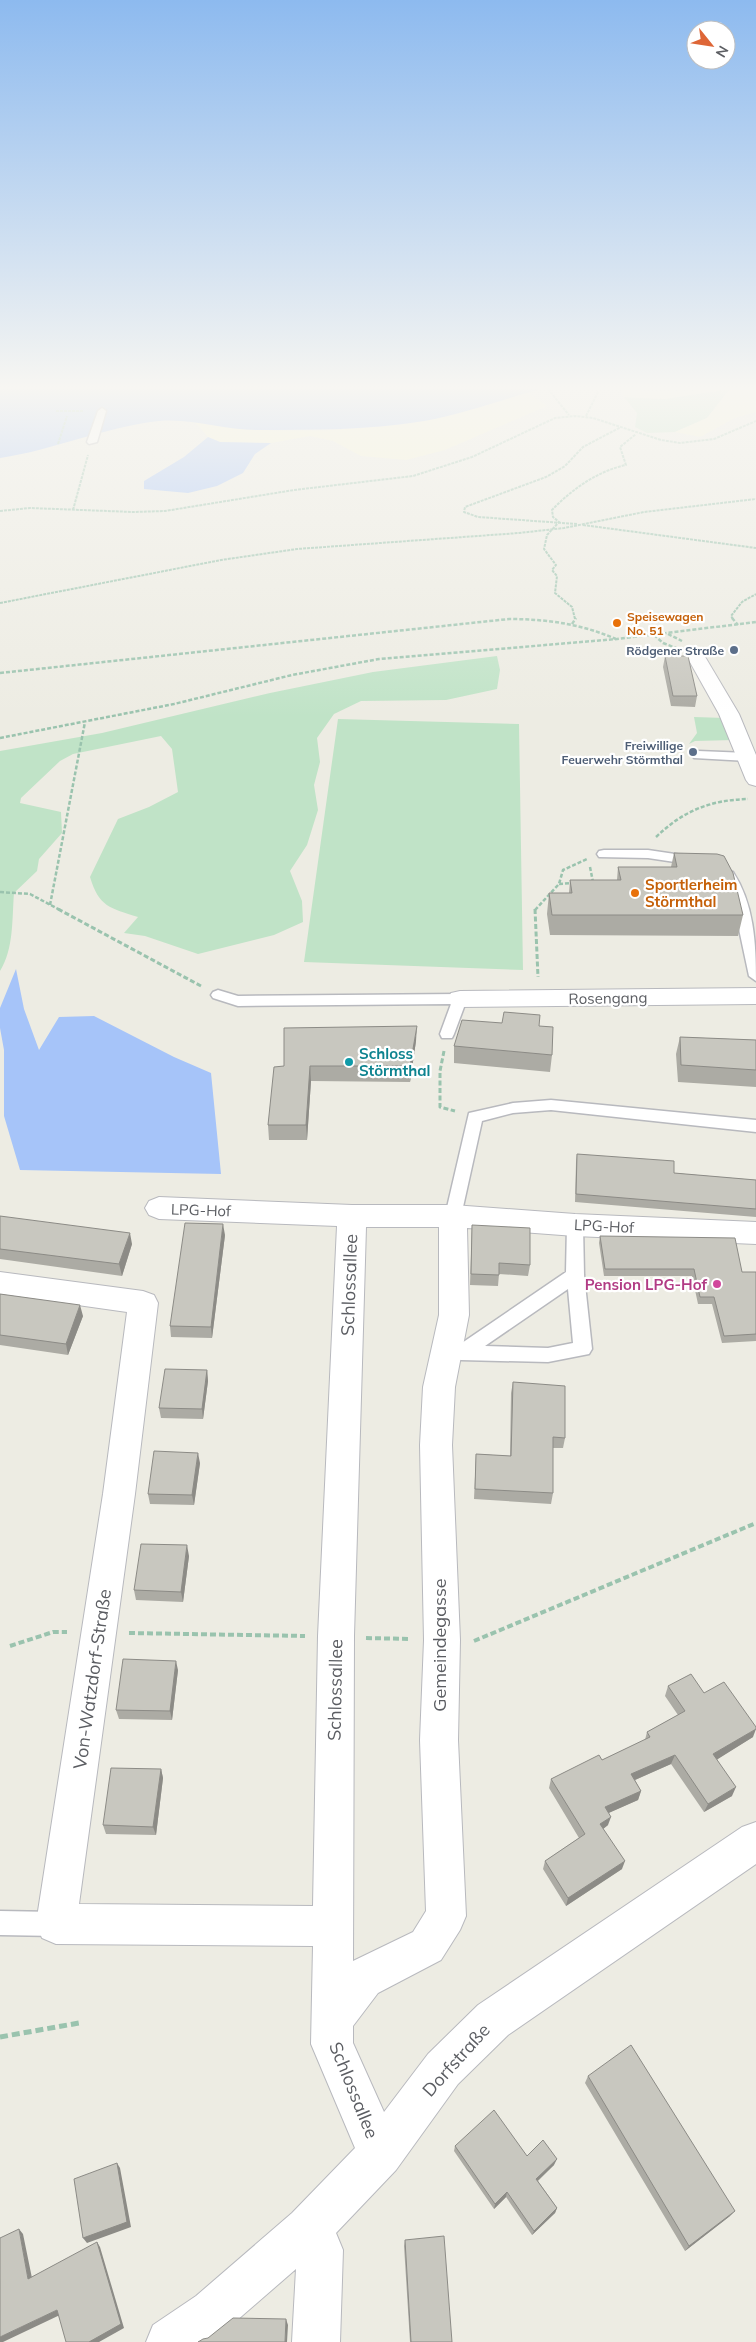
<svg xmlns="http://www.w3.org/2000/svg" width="756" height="2342" font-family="Mulish,sans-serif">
  <rect width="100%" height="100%" fill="#edece3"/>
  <path fill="#c0e3c7" d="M730 389 707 418 675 432 647 433 635 427 637 413 624 397 664 399Z
    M497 656 500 670 497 689 446 700 361 701 334 714 317 738 320 762 314 785 318 810 307 845 290 871 302 901 303 922 274 935 198 954 145 936 124 933 138 917C110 908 99 907 90 877L118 819 149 807 178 792 172 749 161 736 73 754 60 761 21 798 20 803 61 812 62 833 39 859 37 871 14 893C12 918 14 949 0 971V751L102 733 270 693 373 672Z
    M694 717 725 718 734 740 695 741 689 744 697 733Z
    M338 719 519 724 523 970 304 962Z"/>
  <path fill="#f8f6d3" d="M621 389 648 391 756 389V412L735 418 700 437 675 432 707 418 730 389 664 399 624 397Z
    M527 392 547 406 445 450 406 460 361 456 333 441 310 436 271 443 220 442 208 437 195 422C263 435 356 432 424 421 459 415 493 402 527 392Z"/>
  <path fill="#a6c4f9" d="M0 389H541C503 399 463 414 424 421 369 430 312 430 257 430 224 430 192 418 159 421 104 427 54 450 0 458Z
    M208 437 220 442 271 443 255 454 243 473 217 486 188 493 144 489V481L184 457Z
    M16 969 24 1009 39 1050 59 1017 94 1016 174 1057 211 1073 221 1174 20 1170 4 1116V1050L0 1028V1008Z"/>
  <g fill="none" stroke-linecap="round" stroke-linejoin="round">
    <defs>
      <path id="service" d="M102 408 106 411 97 442 89 444 87 442 98 411Z
        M698 751 748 753 754 757 748 761 694 758 692 755Z
        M604 850H648L695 857 702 861 695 865 648 858 599 857 597 854 599 851Z
        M728 871 733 872C754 904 756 943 756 981L749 976 732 896 721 875Z
        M218 990 238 996 460 994 465 996 467 999 454 1034 452 1038H442L440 1034 451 1004 238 1006 213 998 211 995 213 992Z
        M551 1100 756 1120V1132L551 1110 513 1113 482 1121 461 1216 459 1220 453 1222 447 1220 445 1216 469 1113 513 1103Z
        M575 1219 581 1221 583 1225 584 1275 592 1349 589 1354 548 1362 461 1360 440 1357 437 1352 440 1347 459 1345 566 1272 567 1225 569 1221ZM568 1289 573 1343 548 1348 485 1346Z
        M0 1911 56 1912 64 1916 68 1924 64 1932 56 1936 0 1935Z"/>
      <path id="minor" d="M695 649 702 651 704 655 739 714 756 755V786L749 784 746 780 719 714 686 655 688 651Z
        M756 988V1004L460 1007 451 1005 448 999 451 993 460 991Z
        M159 1197 352 1205H453L575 1214 756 1222V1244L575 1236 467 1228 469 1315 455 1387 452 1445 460 1640 458 1740 466 1916 460 1930 441 1960 378 1993 353 2026V2043L384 2112 428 2054 478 2005 742 1827 756 1822V1864L508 2035 458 2084 396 2170 336 2233 343 2250 340 2342H292L296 2269 228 2328 210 2342H146L153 2325 196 2296 292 2213 355 2148 311 2044 313 1946 56 1944 42 1938 36 1924 103 1494 127 1312 0 1294V1272L143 1291 154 1295 158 1303 135 1494 79 1904 313 1906 318 1636 337 1226 159 1219 149 1215 145 1208 149 1201ZM366 1227H439V1315L423 1387 420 1445 424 1640 420 1740 426 1911 413 1932 353 1961 354 1636Z"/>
    </defs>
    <use href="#service" stroke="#b8b9be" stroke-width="3"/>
    <use href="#minor" stroke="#b8b9be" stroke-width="2"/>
    <path stroke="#9ac3ae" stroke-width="2" stroke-dasharray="3 1" stroke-linecap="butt" d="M548 389 569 415
      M56 411H84
      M586 416 598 392
      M58 444 67 416
      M73 510 88 455
      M0 511 30 508 133 512 165 511 294 490 413 476 472 457 555 418 575 416 593 418 661 440 680 443 714 439 756 421
      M577 524 478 517 464 512 465 507 546 477 565 466 583 447 621 427
      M583 525 756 548
      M0 603 221 560 297 549 519 533 564 528 644 512 756 499
      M575 619 572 607 555 593 557 576 552 570 556 565 544 549 547 535 559 522 553 517 552 510C572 489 598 471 626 465L620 447 636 434
      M733 619 731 616 742 602 756 594"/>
    <path stroke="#9ac3ae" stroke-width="2.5" stroke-dasharray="4 2" stroke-linecap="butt" d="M732 618 738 625
      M572 624 576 618
      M668 634 682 641
      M654 635 663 643 676 648
      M0 673 509 619C547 619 581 624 616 639
      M0 738 174 704 292 675 379 659 617 639 756 622
      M656 837C683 811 710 800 748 799
      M590 867 593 882
      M559 884 573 883
      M0 892 30 894 60 910
      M50 905 85 722
      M535 910 559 884 563 870 587 859"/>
    <path stroke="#9ac3ae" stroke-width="3" stroke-dasharray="5 2.5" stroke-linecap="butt" d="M58 909 201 986
      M535 909 538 977
      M444 1051 440 1071V1107L455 1111"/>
    <path stroke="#9ac3ae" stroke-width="4" stroke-dasharray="6 3" stroke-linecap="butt" d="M129 1633 305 1636
      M366 1638 410 1639
      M474 1641 756 1523
      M10 1646 53 1632H67"/>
    <path stroke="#9ac3ae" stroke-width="5" stroke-dasharray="8 4" stroke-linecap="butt" d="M0 2037 79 2023"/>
    <use href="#service" fill="#fff" fill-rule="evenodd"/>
    <use href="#minor" fill="#fff" fill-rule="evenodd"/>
  </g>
  <path fill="#acaba4" d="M665 656 697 696 695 707 671 706 663 667Z
    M674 853 743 915 738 936 550 935 547 914 549 893H569L570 880H617L618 867H671Z
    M502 1023 539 1026 552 1055 550 1072 454 1063V1046Z
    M680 1037 756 1040V1087L678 1082 676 1054Z
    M416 1041 410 1082 311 1081 307 1140H269L268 1125 284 1066Z
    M577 1154 674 1173 756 1180V1217L575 1202 576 1162Z
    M0 1216 132 1244 122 1276 0 1259Z
    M472 1225 530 1265 528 1276 499 1274 498 1286 470 1285Z
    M225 1235 212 1338 171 1337 170 1326Z
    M600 1236 742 1272H756V1341L722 1343 712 1304H698L692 1276H604L599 1243Z
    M0 1294 83 1316 68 1355 0 1345Z
    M207 1370 208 1381 203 1419 161 1418 159 1408Z
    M513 1382 565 1438 563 1448H553V1493L551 1504 474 1499 476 1454 510 1456 511 1393Z
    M200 1463 194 1505 150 1504 148 1494Z
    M189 1556 183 1602 136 1600 134 1590Z
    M178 1670 172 1720 119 1719 116 1710Z
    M668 1686 704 1693 753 1737 717 1759 732 1796 704 1812 671 1764 635 1780 641 1791 638 1800 608 1813V1825L603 1829 622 1869 566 1906 543 1869 545 1861 579 1838 549 1788 551 1779 602 1760 645 1740 647 1732 678 1715 665 1696Z
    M161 1769 163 1778 156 1835 106 1834 103 1825Z
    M588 2076 730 2216 685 2251 585 2083Z
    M455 2146 527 2156 554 2165 538 2181 557 2208 555 2213 532 2235 506 2197 494 2209 454 2151Z
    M405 2240 452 2342H410L404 2246Z"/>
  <path fill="#8c8b86" d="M417 1026 416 1041 410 1082V1066Z
    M310 1066 311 1081 307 1140 306 1125Z
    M223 1224 225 1235 212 1338 211 1327Z
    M130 1233 132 1244 122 1276 119 1264Z
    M80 1305 83 1316 68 1355 66 1344Z
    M207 1370 208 1381 203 1419 202 1409Z
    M198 1453 200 1463 194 1505 192 1495Z
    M187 1545 189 1556 183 1602 181 1592Z
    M176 1661 178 1670 172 1720 170 1711Z
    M756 1729 753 1737 710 1764 713 1754Z
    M675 1755 671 1764 628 1783 631 1774Z
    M161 1769 163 1778 156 1835 153 1827Z
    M736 1787 732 1796 704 1812 708 1804Z
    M641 1791 638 1800 602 1816 605 1807Z
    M611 1817 608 1825 598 1833 600 1824Z
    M625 1861 622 1869 566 1906 568 1898Z
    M557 2159 554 2165 534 2184 536 2179Z
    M117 2163 120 2168 131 2227 87 2243 83 2238Z
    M507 2192 506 2197 494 2209 495 2204Z
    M557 2208 555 2213 532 2235 534 2231Z
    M735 2211 730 2216 685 2251 689 2246Z
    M19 2229 23 2234 33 2283 28 2279Z
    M97 2242 100 2247 124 2328 99 2342H89Z
    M57 2310 62 2314 3 2342H0V2337Z
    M286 2319 288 2325 287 2342H285Z"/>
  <path fill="#c8c7bf" stroke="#8c8b86" d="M665 656H688L697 696H673Z
    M674 853 717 854 724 856 733 873 743 915H552L549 893H572L570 880H621L618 867H677Z
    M504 1012 540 1015 539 1026 553 1027 552 1055 454 1046 462 1020 502 1023Z
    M417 1026 410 1066H310L306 1125H268L274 1067 284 1066V1028Z
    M680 1037 756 1040V1070L681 1065Z
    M577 1154 674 1161V1173L756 1180V1209L576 1194Z
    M0 1216 130 1233 119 1264 0 1249Z
    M185 1223 223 1224 211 1327 170 1326Z
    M472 1225 530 1228V1265L499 1263V1275L471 1274Z
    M600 1236 735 1238 742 1272H756V1334L724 1336 714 1297H700L694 1269H605Z
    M0 1294 80 1305 66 1344 0 1335Z
    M165 1369 207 1370 202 1409 159 1408Z
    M513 1382 565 1386V1438L553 1437V1493L475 1489 476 1454 511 1456Z
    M154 1451 198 1453 192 1495 148 1494Z
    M141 1544 187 1545 181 1592 134 1590Z
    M123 1659 176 1661 170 1711 116 1710Z
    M691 1674 704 1693 724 1682 756 1727V1729L713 1754 736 1787 708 1804 675 1755 631 1774 641 1791 605 1807 611 1817 600 1824 625 1861 568 1898 545 1861 585 1834 551 1779 599 1755 602 1760 650 1737 647 1732 685 1711 668 1686Z
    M111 1768 161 1769 153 1827 103 1825Z
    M631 2045 735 2211 689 2246 588 2076Z
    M494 2110 527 2156 543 2140 557 2159 536 2179 557 2208 534 2231 507 2192 495 2204 455 2146Z
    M117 2163 127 2222 83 2238 74 2179Z
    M19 2229 28 2279 97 2242 121 2324 89 2342H66L57 2310 0 2337V2238Z
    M444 2236 452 2342H411L405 2240Z
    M233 2318 286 2319 285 2342H198L203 2339 208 2338Z"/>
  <linearGradient id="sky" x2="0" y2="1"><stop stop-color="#8dbaef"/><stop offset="0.54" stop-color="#f7f6f2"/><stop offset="1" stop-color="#f7f6f2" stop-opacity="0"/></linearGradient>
  <rect width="756" height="717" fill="url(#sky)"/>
  <g fill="#e8710a" stroke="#fff" stroke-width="2">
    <circle cx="617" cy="623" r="5"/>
    <circle cx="635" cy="893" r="5"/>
  </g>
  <g fill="#5c6f8a" stroke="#fff" stroke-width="2">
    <circle cx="734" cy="650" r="5"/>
    <circle cx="693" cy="752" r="5"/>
  </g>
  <circle fill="#0f9aa8" stroke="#fff" stroke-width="2" cx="349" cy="1062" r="5"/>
  <circle fill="#d1479c" stroke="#fff" stroke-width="2" cx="717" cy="1284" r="5"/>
  <g text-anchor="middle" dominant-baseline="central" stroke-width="4.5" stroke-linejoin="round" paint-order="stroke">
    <g font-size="12" font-weight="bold" fill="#c56008" stroke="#fff" text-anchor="start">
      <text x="627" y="616">Speisewagen<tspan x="627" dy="14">No. 51</tspan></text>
    </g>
    <g font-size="12" font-weight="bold" fill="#4e5e75" stroke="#fff" text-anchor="end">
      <text x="724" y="650">Rödgener Straße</text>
      <text x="683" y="745">Freiwillige<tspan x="683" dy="14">Feuerwehr Störmthal</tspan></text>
    </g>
    <g font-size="15" font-weight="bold" fill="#c56008" stroke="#fff" text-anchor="start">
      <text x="645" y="884">Sportlerheim<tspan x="645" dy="17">Störmthal</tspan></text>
    </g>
    <g font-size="15" fill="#5b5d62" stroke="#fff">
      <text transform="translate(608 998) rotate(-1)">Rosengang</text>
      <text transform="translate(201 1210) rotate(2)">LPG-Hof</text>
      <text transform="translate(604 1226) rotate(3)">LPG-Hof</text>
    </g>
    <g font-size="15" font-weight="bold" fill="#0d838f" stroke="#fff" text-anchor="start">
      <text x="359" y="1053">Schloss<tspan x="359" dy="17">Störmthal</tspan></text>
    </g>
    <g font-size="15" font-weight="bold" fill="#b23c85" stroke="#fff" text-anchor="end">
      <text x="707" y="1284">Pension LPG-Hof</text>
    </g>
    <g font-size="18" fill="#5b5d62" stroke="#fff">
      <text transform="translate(349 1285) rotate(-88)">Schlossallee</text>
      <text transform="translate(439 1645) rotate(-90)">Gemeindegasse</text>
      <text transform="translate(92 1679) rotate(-82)">Von-Watzdorf-Straße</text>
      <text transform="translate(335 1690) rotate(-89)">Schlossallee</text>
      <text transform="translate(456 2060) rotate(-48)">Dorfstraße</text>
      <text transform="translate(354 2090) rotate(68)">Schlossallee</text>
    </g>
  </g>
  <g transform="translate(711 45) rotate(120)"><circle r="24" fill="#ffffff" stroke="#bdbec0"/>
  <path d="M0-4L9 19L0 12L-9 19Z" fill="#de6637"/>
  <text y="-8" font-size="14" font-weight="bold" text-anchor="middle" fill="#5b5d62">N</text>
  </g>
</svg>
